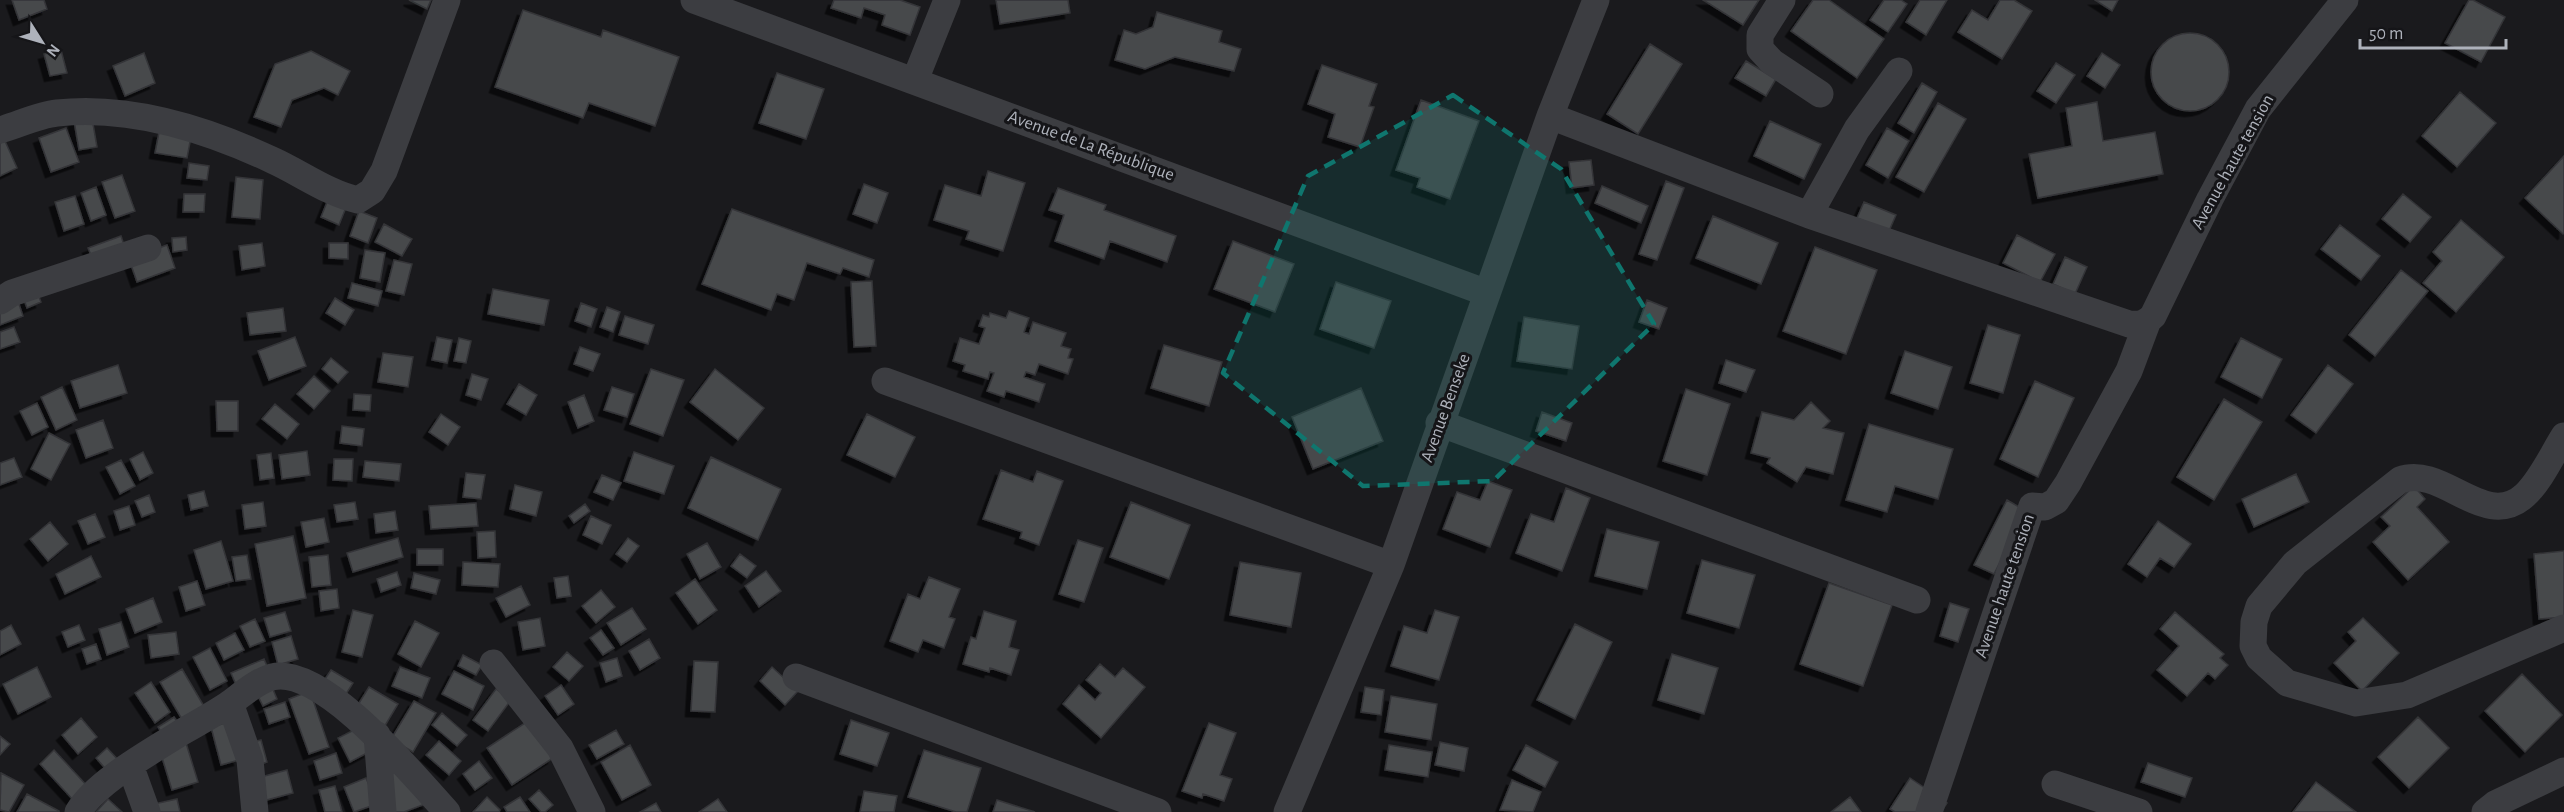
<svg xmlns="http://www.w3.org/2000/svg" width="2564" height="812" font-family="'Alegreya Sans',sans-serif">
  <defs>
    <filter id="shadow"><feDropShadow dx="-5.5" dy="5.5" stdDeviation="0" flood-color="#0009"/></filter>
  </defs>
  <rect width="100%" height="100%" fill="#1a1a1d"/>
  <path fill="#47484c" stroke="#343538" stroke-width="1.5" filter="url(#shadow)" d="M12 0H44L47 9 19 20Z
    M409 0H431L427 9Z
    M834 0H900L920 7 910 35 882 25 885 15 864 8 861 18 831 8Z
    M996 0H1068L1070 13 1000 24Z
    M1703 0H1759L1743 25Z
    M1813 0H1829L1884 39 1857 78 1791 31Z
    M1884 0H1901L1907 4 1888 32 1870 20Z
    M1920 0H1947L1926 35 1906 22Z
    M2000 0H2014L2032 11 2002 59 1958 32 1972 10 1988 20Z
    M2095 0H2118L2112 11Z
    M2469 0H2473L2505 17 2481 62 2445 43Z
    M523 10 601 37 603 30 679 57 655 126 589 103 583 118 495 87Z
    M1157 12 1222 31 1219 42 1241 49 1234 71 1175 57 1145 69 1115 60 1124 30 1136 34 1153 27Z
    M2151 72a39 39 0 1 1 78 0a39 39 0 1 1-78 0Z
    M1650 44 1682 64 1638 134 1607 114Z
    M61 50 67 73 50 76 44 54Z
    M311 51 350 71 338 95 324 88 292 100 281 127 254 117 275 64Z
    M144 53 155 83 125 96 113 66Z
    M2102 53 2120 65 2105 88 2087 76Z
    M1746 61 1776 79 1766 96 1735 78Z
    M2056 63 2075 75 2056 103 2037 91Z
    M1322 65 1377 84 1369 106 1374 107 1360 147 1328 137 1335 114 1308 104Z
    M777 73 824 89 806 139 759 123Z
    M1922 83 1937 92 1914 133 1898 123Z
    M2460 92 2496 123 2457 167 2422 136Z
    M1421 100 1479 121 1450 199 1417 187 1420 178 1396 170Z
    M2097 102 2103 141 2155 132 2163 174 2038 198 2029 154 2072 146 2066 108Z
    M1938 103 1966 119 1924 192 1896 177Z
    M92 118 97 147 79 150 74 121Z
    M1770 121 1821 144 1804 179 1754 156Z
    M66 128 79 162 51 172 39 138Z
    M1887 128 1909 141 1888 178 1866 165Z
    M159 132 191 137 187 158 155 153Z
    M5 141 17 168 0 176V143Z
    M2564 156V233L2563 234 2525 198Z
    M1591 160 1594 185 1572 188 1569 162Z
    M189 163 209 166 207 180 187 178Z
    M988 171 1025 183 1003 251 966 239 969 231 934 220 945 185 981 196Z
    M122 175 135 211 115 218 102 182Z
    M236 177 263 180 260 219 232 217Z
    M1666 181 1684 188 1657 260 1639 254Z
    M864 184 888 193 877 223 853 214Z
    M1602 186 1648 206 1641 223 1595 203Z
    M96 187 106 215 91 221 81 193Z
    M1058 188 1106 205 1104 210 1176 236 1167 262 1110 241 1104 259 1055 241 1064 215 1049 210Z
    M184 194H205L204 212H183Z
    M2403 194 2431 217 2410 242 2382 219Z
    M75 196 84 224 64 231 55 202Z
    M329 197 347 205 339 225 321 217Z
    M1864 202 1896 215 1889 231 1857 218Z
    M732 209 874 260 869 277 843 268 840 274 807 263 794 300 777 294 771 310 702 284Z
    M359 211 377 218 368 243 350 236Z
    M1713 216 1778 243 1761 284 1696 258Z
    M2461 220 2504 257 2456 312 2423 283 2442 261 2433 252Z
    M384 224 412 239 402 256 375 242Z
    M2340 225 2380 256 2361 280 2321 249Z
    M2017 235 2055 254 2040 282 2003 263Z
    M121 236 125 248 93 260 88 248Z
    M186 237 187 250 173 252 172 238Z
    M1233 241 1294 264 1275 312 1214 289Z
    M262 243 265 266 242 270 239 246Z
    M329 243H348V259L329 258Z
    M167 245 175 268 137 282 129 259Z
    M1815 247 1877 270 1846 354 1783 331Z
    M365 250 385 253 380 282 360 278Z
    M2065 257 2087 267 2075 294 2053 284Z
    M394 260 412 264 404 295 386 291Z
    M2401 270 2428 291 2375 356 2349 335Z
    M872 281 876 346 854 347 851 282Z
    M1336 282 1391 301 1374 348 1320 329Z
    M352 283 382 291 378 306 348 298Z
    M34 284 41 302 27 308 20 289Z
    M493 289 549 300 544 325 488 314Z
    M15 292 23 316 0 325V298Z
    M335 298 354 310 345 325 326 313Z
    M1647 300 1667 308 1659 329 1639 322Z
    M581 303 597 309 591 327 575 321Z
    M607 307 620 312 613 332 600 327Z
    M283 308 286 331 250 335 247 313Z
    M1009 311 1029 318 1024 332 1029 334 1033 322 1066 333 1061 346 1071 349 1068 358 1073 359 1068 374 1039 364 1035 375 1026 372 1024 377 1045 384 1039 402 1006 391 1004 397 987 391 994 373 990 372 988 379 963 371 965 365 953 361 960 338 979 344 985 328 979 326 983 315 989 317 990 313 1006 318Z
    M625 316 654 325 648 344 619 335Z
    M1524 317 1579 326 1572 369 1517 361Z
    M1988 325 2020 335 2003 393 1970 383Z
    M14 327 20 342 0 349V332Z
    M295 337 306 366 269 380 258 351Z
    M437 337 452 340 447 363 432 360Z
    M459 338 471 341 466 363 454 361Z
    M2241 338 2282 359 2262 398 2221 377Z
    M1164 345 1222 362 1209 406 1151 388Z
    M580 347 600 354 593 371 574 364Z
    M1905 351 1952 367 1938 409 1891 393Z
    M383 353 413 357 408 387 378 382Z
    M331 358 348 372 338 383 322 369Z
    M1726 360 1755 370 1746 392 1719 383Z
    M118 365 127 393 80 408 71 381Z
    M2328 365 2353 384 2316 433 2291 415Z
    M651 369 684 380 663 436 630 424Z
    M715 369 764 408 738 440 690 402Z
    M472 374 488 379 481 400 466 395Z
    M314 376 330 391 314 409 297 394Z
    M2035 381 2074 398 2038 477 2000 459Z
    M519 384 537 395 526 415 507 404Z
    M62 387 77 420 56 430 41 397Z
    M612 387 634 394 627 417 604 410Z
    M1361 388 1383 441 1313 469 1292 417Z
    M1686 389 1730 404 1707 475 1663 461Z
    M354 394 371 395 370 411 353 410Z
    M584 395 594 421 578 428 568 402Z
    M2224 399 2262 422 2214 500 2177 477Z
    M216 401H238V431H217Z
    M1811 402 1830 421 1823 428 1844 433 1833 474 1806 467 1797 482 1767 463 1770 458 1751 453 1762 412 1794 420Z
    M37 403 48 427 32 435 20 411Z
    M275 404 299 424 287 439 262 419Z
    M1542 412 1572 423 1566 441 1536 431Z
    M441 414 460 427 448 445 429 432Z
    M867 414 915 437 895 477 847 455Z
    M103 420 113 448 86 458 76 430Z
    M1869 424 1953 449 1938 499 1895 486 1887 512 1846 500Z
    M342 426 364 429 362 446 340 443Z
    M49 433 70 444 51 480 31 469Z
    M307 451 310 475 282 479 279 455Z
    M143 452 153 473 140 480 130 459Z
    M634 452 674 466 664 494 624 481Z
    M271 453 274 478 260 480 257 455Z
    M711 457 781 489 758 540 688 508Z
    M14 458 22 477 0 485V463Z
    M334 459H353L352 481 333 480Z
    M121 460 135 486 120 494 106 467Z
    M365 461 401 464 399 481 363 477Z
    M1001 470 1033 482 1037 471 1063 481 1039 545 1020 538 1022 532 983 519Z
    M466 473 485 475 481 499 463 497Z
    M2296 474 2309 502 2254 527 2242 499Z
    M602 475 621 483 613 500 594 492Z
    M1488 481 1512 490 1490 547 1443 529 1457 492 1480 500Z
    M515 485 542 492 536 516 510 509Z
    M2414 486 2425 499 2417 507 2449 542 2408 580 2373 542 2390 526 2381 517Z
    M1566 488 1590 498 1562 571 1516 553 1531 514 1554 522Z
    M204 491 208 506 191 510 188 495Z
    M149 495 155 512 142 517 135 501Z
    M2007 500 2026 511 1994 574 1974 565Z
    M263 502 266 526 245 529 242 505Z
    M355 502 358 519 337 522 334 505Z
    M1131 502 1190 525 1169 579 1110 557Z
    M476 503 478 526 431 529 429 506Z
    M585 504 590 511 574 523 569 516Z
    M129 506 135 525 120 530 114 511Z
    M395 511 398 530 376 533 374 514Z
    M95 514 105 537 88 544 78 521Z
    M591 516 611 525 602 544 583 535Z
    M324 518 329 542 306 547 301 522Z
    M2158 521 2191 544 2174 567 2160 558 2147 577 2128 564Z
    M50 522 68 544 48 561 30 539Z
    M1607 529 1659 542 1647 589 1595 576Z
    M495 531 496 557 478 558 477 532Z
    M293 536 306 598 267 606 255 544Z
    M398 538 403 557 353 572 347 553Z
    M628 538 639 546 627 562 616 554Z
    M1078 540 1103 548 1084 602 1059 594Z
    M221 541 233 581 206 589 194 550Z
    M707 543 721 567 700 579 687 554Z
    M417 549H443V565H417Z
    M2564 551V617L2539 619 2534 554Z
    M740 554 756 566 747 578 731 566Z
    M247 555 251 579 236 581 232 557Z
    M328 555 331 585 312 587 309 557Z
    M91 556 101 577 65 594 56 574Z
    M1702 560 1755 575 1739 628 1687 613Z
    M463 562 500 564 498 587 462 585Z
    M1240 562 1301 573 1291 627 1230 615Z
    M766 571 781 591 759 607 745 586Z
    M397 572 401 585 381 592 377 579Z
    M414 573 440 580 436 594 411 588Z
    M568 576 571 596 557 598 554 578Z
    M929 577 960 589 949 617 955 619 944 648 923 640 918 652 890 641 908 594 920 599Z
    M695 579 717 610 698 624 676 593Z
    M197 581 205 605 186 611 179 587Z
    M1829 583 1892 605 1863 686 1800 664Z
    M521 586 530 605 506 617 496 598Z
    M337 589 339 608 321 611 319 591Z
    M601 590 615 607 596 623 582 606Z
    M153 598 162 622 135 633 126 609Z
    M1950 603 1969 609 1958 642 1940 636Z
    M632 608 646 629 621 645 607 623Z
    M353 610 373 615 362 657 342 652Z
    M1435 610 1459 617 1439 680 1391 666 1404 626 1427 633Z
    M984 611 1016 621 1009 647 1019 650 1011 675 990 668 989 672 963 664 971 637 976 639Z
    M285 612 291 631 270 637 264 618Z
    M2175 612 2224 654 2220 658 2228 665 2215 679 2208 673 2187 696 2157 670 2179 646 2160 629Z
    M540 618 545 646 523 650 518 622Z
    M2363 618 2399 653 2362 691 2334 663 2356 641 2348 632Z
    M255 619 265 641 250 647 240 626Z
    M415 621 439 633 421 667 398 654Z
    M121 622 129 647 107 655 99 629Z
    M1575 624 1612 642 1575 719 1537 700Z
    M11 625 21 644 0 655V631Z
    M79 625 85 640 68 647 62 632Z
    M601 630 614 648 603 655 590 638Z
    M176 632 179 654 151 658 148 635Z
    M235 633 244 650 224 660 216 643Z
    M291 636 298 659 278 665 272 642Z
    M649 639 660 658 640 670 629 651Z
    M96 644 101 659 87 664 82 649Z
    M210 648 227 681 210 690 193 657Z
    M567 652 583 666 569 681 553 667Z
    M1672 654 1718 668 1704 714 1658 700Z
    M463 655 482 665 476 675 458 666Z
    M617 658 622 676 606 682 600 663Z
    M264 659 270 673 237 687 231 673Z
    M694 661 718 662 715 712 691 711Z
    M1100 664 1115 677 1123 668 1145 687 1101 738 1063 704 1079 685 1095 700 1101 693 1086 680Z
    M37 667 51 697 18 714 3 684Z
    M400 667 430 678 422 698 392 686Z
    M772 667 798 691 785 705 760 681Z
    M182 669 205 708 183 721 160 682Z
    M331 670 353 683 341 702 319 688Z
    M454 671 484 686 473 710 442 694Z
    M2522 674 2562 715 2525 752 2485 711Z
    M151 682 170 712 155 723 135 693Z
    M561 685 574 704 558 715 545 696Z
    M272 687 277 699 263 706 257 694Z
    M369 687 398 704 383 729 354 711Z
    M1365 687 1384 690 1381 715 1361 712Z
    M496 689 511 700 488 731 473 720Z
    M310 691 329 747 309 754 289 699Z
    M1391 696 1437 704 1431 740 1385 732Z
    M414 701 436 713 413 752 391 739Z
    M285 702 290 717 269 724 264 709Z
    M442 713 467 735 457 746 432 725Z
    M174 717 181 727 164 737 158 727Z
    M2418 717 2449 748 2409 788 2378 757Z
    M81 718 97 737 78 754 62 735Z
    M851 720 889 733 877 766 840 754Z
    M528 721 553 758 512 785 487 748Z
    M229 722 239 760 221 765 211 727Z
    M1209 723 1236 733 1220 775 1232 779 1224 801 1203 794 1202 798 1182 791Z
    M358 728 369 752 350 762 338 738Z
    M616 730 624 744 597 759 589 745Z
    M0 736 10 744 0 755Z
    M261 740 267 762 256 766 249 743Z
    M439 741 461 761 449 775 426 755Z
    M1440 742 1468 748 1464 771 1435 765Z
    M186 743 198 782 172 790 160 751Z
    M630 745 651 785 622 800 601 762Z
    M1389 745 1432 752 1428 777 1385 770Z
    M1526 745 1558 762 1545 787 1513 770Z
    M107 748 122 764 110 774 96 758Z
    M54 750 89 788 74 801 40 764Z
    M924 750 981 768 967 812H956L908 797Z
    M336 753 342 773 320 780 314 761Z
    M479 761 492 778 475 790 463 774Z
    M2148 763 2192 778 2185 797 2141 782Z
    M393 766 428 803 404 812H388Z
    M287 770 293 793 263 801 257 778Z
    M1 773 24 785 9 812 0 810Z
    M366 778 377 804 354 812 344 787Z
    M1910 778 1947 803 1941 812H1895L1890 809Z
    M1512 780 1541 792 1533 812 1500 810Z
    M2316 782 2356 812H2293Z
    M335 786 342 812H325L319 790Z
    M539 790 553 805 545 812H541L529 799Z
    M864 791 897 796 894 812H860Z
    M27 794 59 811V812H17Z
    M487 797 500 810 499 812H473Z
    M520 797 530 812H507L504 807Z
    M1850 797 1861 812H1831Z
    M108 799 122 812H96Z
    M177 799 180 812H155L154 804Z
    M718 799 727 812H699Z
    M997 800 1035 812H993Z
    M656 803 661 812H640Z"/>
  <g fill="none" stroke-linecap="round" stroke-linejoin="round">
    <path stroke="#3c3d41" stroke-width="27" d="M694 0 1487 293
      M1782 0 1760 35V49L1772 62 1820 94
      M915 80 947 0
      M1550 116 1809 215 2129 324C2140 325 2145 324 2153 316L2210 199 2258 109 2345 0
      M0 130C18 125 38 115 57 113 131 105 206 129 272 160 301 173 327 193 358 200L372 191 384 171 447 0
      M1809 215 1857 129 1899 71
      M0 301 12 293 148 248
      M885 381 1391 565
      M1439 423 1917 600
      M2564 436C2552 455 2541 480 2525 495 2485 532 2443 464 2400 480L2295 563 2259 606 2254 622 2253 646 2259 658 2287 683 2356 703 2407 695 2564 628
      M493 663 560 748 592 812
      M796 677 1158 812
      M230 703 250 760 255 812
      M377 735 383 812
      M130 765 147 812
      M2055 784 2139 812
      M78 812C97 781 151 752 182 732 198 723 214 714 229 704 241 695 257 681 272 677 322 664 415 777 447 812
      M1287 812 1391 565 1550 116 1596 0
      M1929 812 2032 506 2045 507 2056 501 2068 483 2129 371 2147 323
      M2485 812 2495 804 2564 771"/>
  </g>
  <path fill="#0f766e" fill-opacity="0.2" stroke="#0f766e" stroke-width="4.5" stroke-dasharray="12 8" stroke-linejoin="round" d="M1453 95 1561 169 1654 324 1493 481 1363 486 1223 373 1308 176Z"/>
  <g text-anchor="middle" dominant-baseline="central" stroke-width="6" stroke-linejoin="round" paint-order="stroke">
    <g font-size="18" fill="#aeb2bb" stroke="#151518">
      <text transform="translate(1091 146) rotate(20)">Avenue de La République</text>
      <text transform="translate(2233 162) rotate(-61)">Avenue haute tension</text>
      <text transform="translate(1446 408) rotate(-70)">Avenue Benseke</text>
      <text transform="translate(2005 586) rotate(-71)">Avenue haute tension</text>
    </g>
  </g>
  <g transform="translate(42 42) rotate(127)" stroke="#151518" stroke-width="4.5" paint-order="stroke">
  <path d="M0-4.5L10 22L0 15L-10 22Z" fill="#aeb2bb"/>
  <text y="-9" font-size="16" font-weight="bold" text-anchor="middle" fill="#aeb2bb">N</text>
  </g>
  <path d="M2360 39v9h146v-9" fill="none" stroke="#aeb2bb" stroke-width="3"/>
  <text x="2369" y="39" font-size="18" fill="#aeb2bb" stroke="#151518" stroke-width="4.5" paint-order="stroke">50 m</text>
</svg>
